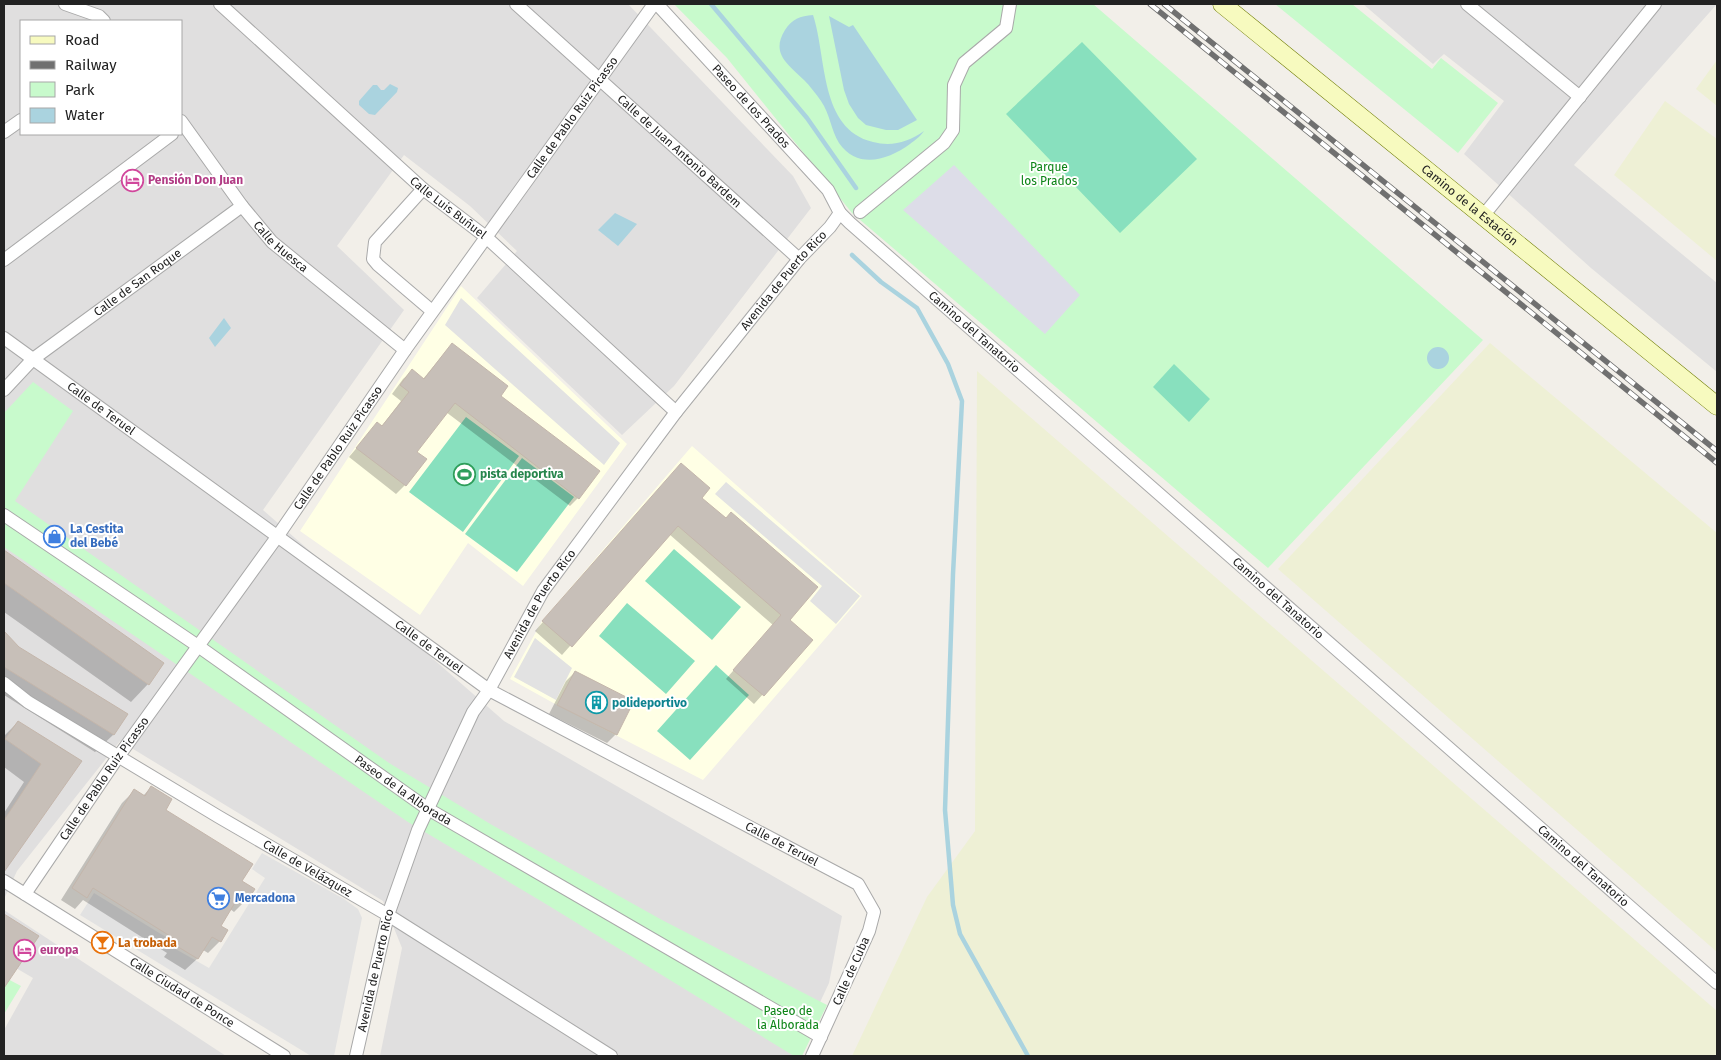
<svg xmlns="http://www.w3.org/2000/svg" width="1721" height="1060" font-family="'Fira Sans',sans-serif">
  <rect width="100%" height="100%" fill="#f2efe9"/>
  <path fill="#e0dfdf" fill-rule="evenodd" d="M4 4H628L793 176 811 208 674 386 622 435 477 298 517 251 470 206 404 155 337 246 404 310 263 510 504 721 842 916 829 983 795 1056H380L402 948 383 901 120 741 17 871 4 899ZM21 21H181V134H21Z
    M1363 4H1717L1574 165 1717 283V372L1591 268 1464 154 1504 101 1444 54 1433 64Z
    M4 910 226 1056H4V1030L33 978 4 961Z"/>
  <path fill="#ffffe5" d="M461 286 627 444 523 586 468 543 420 615 300 531Z
    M692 446 862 596 703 780 557 705 510 679 542 621Z"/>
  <path fill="#eef0d5" d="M1717 60V106L1696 89Z
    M1665 101 1717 139V261L1614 175Z
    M1490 343 1717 533V952L1278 569Z
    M977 371 1717 1011V1056H852L927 897 975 831Z"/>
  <path fill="#c8facc" d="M674 4H1093L1483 340 1268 568 852 213 727 58Z
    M1275 4H1352L1432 69 1441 58 1498 103 1458 153Z
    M33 382 73 411 15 501 389 763 492 825 662 920 827 1005 802 1056H794L541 901 408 822 4 547V413Z
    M4 977 21 986 4 1014Z"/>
  <path fill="#88e0be" d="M1082 42 1197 159 1120 233 1006 114Z
    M1174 364 1210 399 1189 422 1153 387Z
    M466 417 519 456 463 532 409 492Z
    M522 458 574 497 517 572 465 534Z
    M674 549 741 607 712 640 645 581Z
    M627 603 695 661 666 694 599 636Z
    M716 665 749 695 690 760 657 731Z"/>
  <path fill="#e2e2e2" d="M461 298 620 443 604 465 445 325Z
    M726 482 860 596 836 624 810 601 822 586 715 494Z
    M535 638 572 668 556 700 514 677Z
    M262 853 344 899 358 909 362 918 334 1056H311L80 915 94 893 174 942 172 947 209 968 265 878 252 869Z"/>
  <path fill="#dddde8" d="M954 165 1080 295 1045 334 903 210Z"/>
  <path fill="#aad3df" d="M813 15C827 57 819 129 873 142 892 147 908 142 924 131 920 137 915 140 910 144 888 160 858 170 839 143 831 130 830 114 821 101 816 94 810 86 804 80 789 65 770 54 785 30 792 19 800 16 813 15Z
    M829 16 849 27 853 25 917 120 898 130H886L866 125 858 118 849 104 844 90Z
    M390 84 398 88 397 92 375 115 369 114 359 105V101L373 85H377L381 90H384Z
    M615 213 637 224 618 246 598 230Z
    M224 318 231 328 215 347 209 338Z
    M1427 358a11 11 0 1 1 22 0a11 11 0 1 1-22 0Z"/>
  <path fill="#0003" d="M452 344 499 396 578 498 570 506 446 412 416 452 405 485 396 494 349 457 377 424 381 427 401 401 392 394 403 379 412 371 423 379Z
    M681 465 700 498 788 620 812 640 754 704 726 679 773 625 669 534 562 655 535 631Z
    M4 552 162 664 148 684 131 702 4 612Z
    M4 633 18 648 126 714 113 735 95 752 4 695Z
    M575 672 616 734 607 743 549 714 566 681Z
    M18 722 81 761 4 868V813L24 782 4 767V736Z
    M151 787 164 810 241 881 246 900 234 912 230 909 219 926 226 931 220 941 208 953 203 950 197 959 185 970 164 957 167 953 83 900 75 909 61 900 122 803 134 791 143 796Z
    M4 915 38 937 4 986Z"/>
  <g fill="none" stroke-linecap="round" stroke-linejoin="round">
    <path stroke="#aad3df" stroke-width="4.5" d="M711 4 807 118 856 188
      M852 255 881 282 917 308 948 364 962 401 953 574 945 810 953 905 960 934 1028 1056"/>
  </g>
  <path fill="#c7bfb8" stroke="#c4b6ab" d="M452 343 508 386 501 396 600 471 579 499 455 403 417 452 427 459 406 486 356 448 377 422 382 426 409 392 400 385 412 369 424 379Z
    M681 463 710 488 702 498 726 518 731 512 818 587 790 620 813 640 764 696 733 670 781 615 678 526 572 647 542 621Z
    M4 550 164 663 149 685 4 583Z
    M4 631 19 647 128 714 114 735 4 667Z
    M575 671 634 701 617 735 557 705Z
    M18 721 82 761 4 872V820L41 764 5 739Z
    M151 786 172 799 166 810 253 864 242 881 255 889 247 901 239 896 221 926 228 930 221 942 212 937 198 959 175 945 178 941 93 888 87 898 72 888 134 789 145 796Z
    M4 914 39 936 4 988Z"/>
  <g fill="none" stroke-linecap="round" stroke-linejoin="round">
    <defs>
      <g id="street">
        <path d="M65 4 99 16 104 21"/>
        <path id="s1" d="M220 4 423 189 486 237 676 412"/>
        <path id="s2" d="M516 4 799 259"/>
        <path id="s3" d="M657 4 828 190 840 213 850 223 1717 983"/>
        <path d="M1467 4 1580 97"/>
        <path id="s4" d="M181 121 242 206 272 242 405 350"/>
        <path d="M4 132 21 120"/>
        <path d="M423 189 375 242 373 259 378 265 432 311"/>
        <path d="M860 212 944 143 953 130 954 85 964 63 1006 28 1010 4"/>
        <path d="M1483 216 1655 4"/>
        <path d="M4 260 172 134"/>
        <path id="s5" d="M4 338 489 690 858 884 874 912 869 931 812 1056"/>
        <path id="s6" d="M4 390 33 359 242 206"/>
        <path id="s7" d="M4 515 198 646 428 809 821 1037"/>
        <path id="s8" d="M4 683 28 702 219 817 388 915 611 1056"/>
        <path id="s9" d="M4 881 284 1056"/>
        <path id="s10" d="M25 894 118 757 277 537 405 350 654 4"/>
        <path id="s11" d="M356 1056 388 915 418 830 473 712 489 690 543 591 676 412 799 259 830 227 840 213"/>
      </g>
      <g id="secondary">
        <path id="s12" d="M1222 4 1717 406"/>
      </g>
    </defs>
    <use href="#street" stroke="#a9a9a9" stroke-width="14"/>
    <use href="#secondary" stroke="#707d05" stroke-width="19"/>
    <use href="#street" stroke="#fff" stroke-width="12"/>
    <use href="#secondary" stroke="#f7fabf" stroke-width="18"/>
    <defs>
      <path id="rail" d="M1150 4 1717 463
        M1164 4 1717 451"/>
    </defs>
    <use href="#rail" stroke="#707070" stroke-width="5.5"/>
    <use href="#rail" stroke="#fff" stroke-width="4" stroke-dasharray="11" stroke-linecap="butt"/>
  </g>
  <defs>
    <symbol id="hotel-ring" viewBox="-11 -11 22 22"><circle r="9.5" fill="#fff" stroke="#d1479c" stroke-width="1.5"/><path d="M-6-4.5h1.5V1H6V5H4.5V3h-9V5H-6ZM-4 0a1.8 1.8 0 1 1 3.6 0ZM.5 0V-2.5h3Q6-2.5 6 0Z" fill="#d1479c"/></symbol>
    <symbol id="stadium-ring" viewBox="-11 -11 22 22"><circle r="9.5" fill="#fff" stroke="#2e9e5b" stroke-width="1.5"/><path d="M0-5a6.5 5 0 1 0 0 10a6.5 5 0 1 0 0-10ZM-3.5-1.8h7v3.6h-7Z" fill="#2e9e5b"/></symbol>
    <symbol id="shop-ring" viewBox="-11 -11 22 22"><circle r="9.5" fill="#fff" stroke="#3f7fe0" stroke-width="1.5"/><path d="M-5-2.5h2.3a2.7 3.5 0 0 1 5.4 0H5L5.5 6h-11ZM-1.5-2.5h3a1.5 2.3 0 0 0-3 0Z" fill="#3f7fe0"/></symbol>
    <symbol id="building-ring" viewBox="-11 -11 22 22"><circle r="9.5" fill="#fff" stroke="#0f9aa8" stroke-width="1.5"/><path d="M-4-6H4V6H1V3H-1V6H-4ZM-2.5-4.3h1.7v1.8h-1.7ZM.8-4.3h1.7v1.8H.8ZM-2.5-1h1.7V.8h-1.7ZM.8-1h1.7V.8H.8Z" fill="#0f9aa8"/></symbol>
    <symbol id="supermarket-ring" viewBox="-11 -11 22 22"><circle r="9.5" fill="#fff" stroke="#3f7fe0" stroke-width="1.5"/><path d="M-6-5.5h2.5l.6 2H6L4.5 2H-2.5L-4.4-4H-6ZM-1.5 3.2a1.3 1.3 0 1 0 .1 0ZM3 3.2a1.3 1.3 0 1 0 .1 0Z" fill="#3f7fe0"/></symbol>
    <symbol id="bar-ring" viewBox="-11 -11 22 22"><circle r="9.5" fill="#fff" stroke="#e8710a" stroke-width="1.5"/><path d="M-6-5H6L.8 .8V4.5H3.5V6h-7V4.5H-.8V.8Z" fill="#e8710a"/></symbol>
  </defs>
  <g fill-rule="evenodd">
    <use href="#hotel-ring" x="120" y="168" width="25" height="25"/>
    <use href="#stadium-ring" x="452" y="462" width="25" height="25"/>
    <use href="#shop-ring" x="42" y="524" width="25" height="25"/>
    <use href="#building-ring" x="584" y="690" width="25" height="25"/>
    <use href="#supermarket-ring" x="206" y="886" width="25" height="25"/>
    <use href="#bar-ring" x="90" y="930" width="25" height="25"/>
    <use href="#hotel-ring" x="12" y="938" width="25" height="25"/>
  </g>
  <g text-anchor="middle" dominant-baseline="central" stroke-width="4" stroke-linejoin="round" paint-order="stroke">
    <g font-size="12" fill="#222" stroke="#fff">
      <text stroke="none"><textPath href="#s3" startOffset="139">Paseo de los Prados</textPath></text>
      <text stroke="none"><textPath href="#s10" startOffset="950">Calle de Pablo Ruiz Picasso</textPath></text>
      <text stroke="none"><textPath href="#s2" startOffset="220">Calle de Juan Antonio Bardem</textPath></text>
      <text stroke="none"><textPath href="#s12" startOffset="319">Camino de la Estación</textPath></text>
      <text stroke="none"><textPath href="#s1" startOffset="306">Calle Luis Buñuel</textPath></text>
      <text stroke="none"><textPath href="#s4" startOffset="161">Calle Huesca</textPath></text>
      <text stroke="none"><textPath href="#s11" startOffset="898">Avenida de Puerto Rico</textPath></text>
      <text stroke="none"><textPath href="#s6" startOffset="172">Calle de San Roque</textPath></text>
      <text stroke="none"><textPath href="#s3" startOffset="458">Camino del Tanatorio</textPath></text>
      <text stroke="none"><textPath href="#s5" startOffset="120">Calle de Teruel</textPath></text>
      <text stroke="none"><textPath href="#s10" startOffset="545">Calle de Pablo Ruiz Picasso</textPath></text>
      <text stroke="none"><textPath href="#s3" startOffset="862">Camino del Tanatorio</textPath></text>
      <text stroke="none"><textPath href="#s11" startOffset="492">Avenida de Puerto Rico</textPath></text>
      <text stroke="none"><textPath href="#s5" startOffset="525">Calle de Teruel</textPath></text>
      <text stroke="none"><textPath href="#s10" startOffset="140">Calle de Pablo Ruiz Picasso</textPath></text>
      <text stroke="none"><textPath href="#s7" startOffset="485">Paseo de la Alborada</textPath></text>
      <text stroke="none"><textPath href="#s5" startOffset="930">Calle de Teruel</textPath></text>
      <text stroke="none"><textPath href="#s3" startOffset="1268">Camino del Tanatorio</textPath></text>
      <text stroke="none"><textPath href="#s8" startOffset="356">Calle de Velázquez</textPath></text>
      <text stroke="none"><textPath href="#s11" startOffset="88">Avenida de Puerto Rico</textPath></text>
      <text transform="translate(851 971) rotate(-66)">Calle de Cuba</text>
      <text stroke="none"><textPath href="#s9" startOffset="210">Calle Ciudad de Ponce</textPath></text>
    </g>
    <g font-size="12" fill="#0c8416" stroke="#fff">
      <text x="1049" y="167">Parque<tspan x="1049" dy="14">los Prados</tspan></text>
      <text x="788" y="1011">Paseo de<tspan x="788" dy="14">la Alborada</tspan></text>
    </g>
    <g font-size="12" font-weight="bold" fill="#b23c85" stroke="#fff" text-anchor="start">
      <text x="148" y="180">Pensión Don Juan</text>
      <text x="40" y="950">europa</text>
    </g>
    <g font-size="12" font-weight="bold" fill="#27864d" stroke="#fff" text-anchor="start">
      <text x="480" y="474">pista deportiva</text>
    </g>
    <g font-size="12" font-weight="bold" fill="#366cbe" stroke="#fff" text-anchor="start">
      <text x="70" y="529">La Cestita<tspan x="70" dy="14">del Bebé</tspan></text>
      <text x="235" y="898">Mercadona</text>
    </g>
    <g font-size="12" font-weight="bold" fill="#0d838f" stroke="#fff" text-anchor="start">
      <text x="612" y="703">polideportivo</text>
    </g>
    <g font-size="12" font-weight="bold" fill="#c56008" stroke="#fff" text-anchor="start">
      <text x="118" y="943">La trobada</text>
    </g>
  </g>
  <rect width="1721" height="1060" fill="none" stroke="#222222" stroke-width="10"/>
  <rect x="20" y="20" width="162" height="115" fill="#ffffff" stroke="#a7a7a7"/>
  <rect x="30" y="36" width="25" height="8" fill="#f7fabf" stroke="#a7a7a7"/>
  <text x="65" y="45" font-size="15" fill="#222222">Road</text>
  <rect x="30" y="61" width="25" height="8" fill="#707070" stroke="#a7a7a7"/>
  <text x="65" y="70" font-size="15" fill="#222222">Railway</text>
  <rect x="30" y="82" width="25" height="15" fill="#c8facc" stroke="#a7a7a7"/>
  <text x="65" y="95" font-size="15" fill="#222222">Park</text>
  <rect x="30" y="108" width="25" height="15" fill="#aad3df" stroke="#a7a7a7"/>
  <text x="65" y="120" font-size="15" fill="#222222">Water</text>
</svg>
